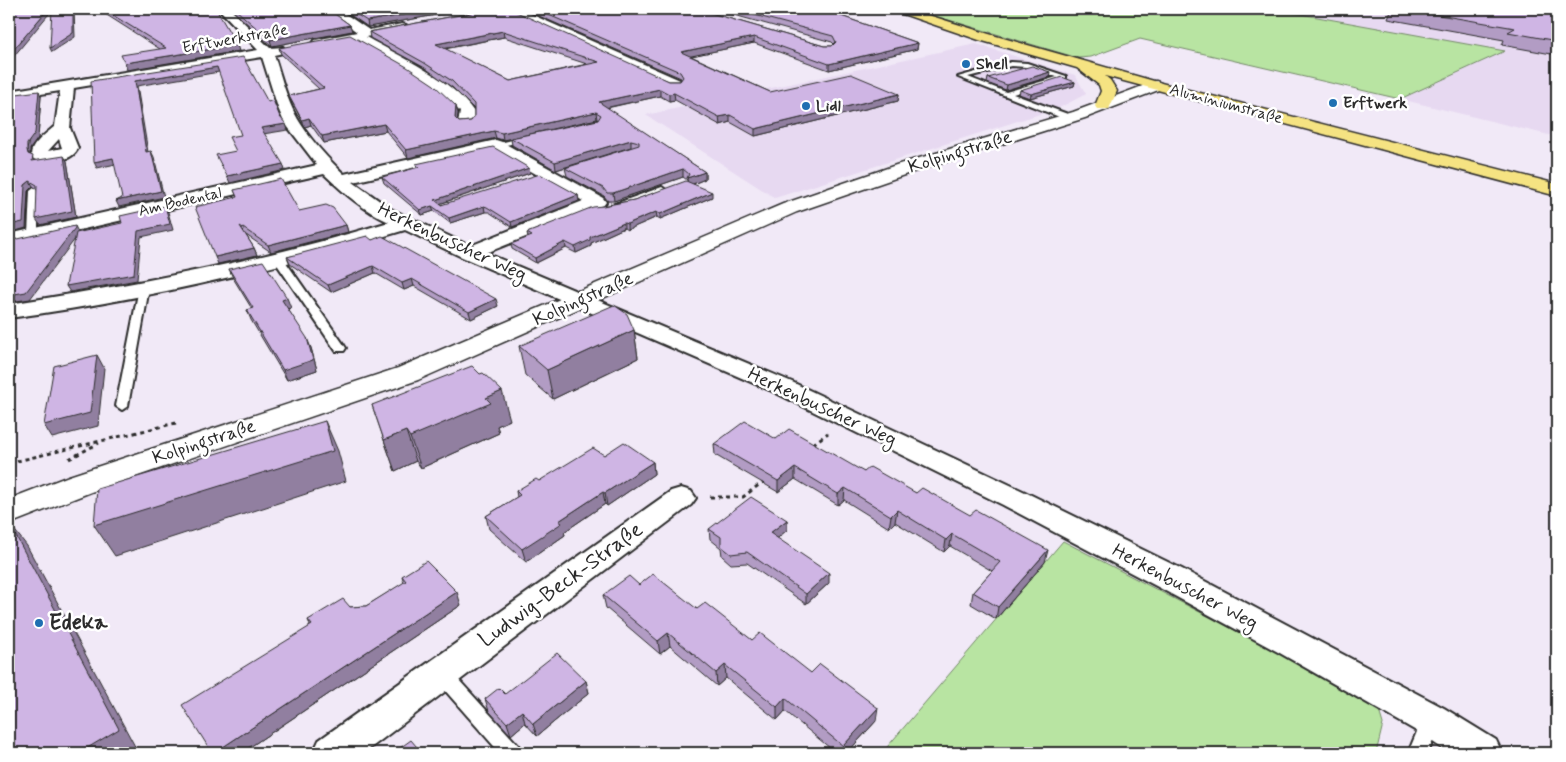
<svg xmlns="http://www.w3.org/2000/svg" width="1566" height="762" font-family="Mynerve,sans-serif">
  <rect width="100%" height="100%" fill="#f1e9f7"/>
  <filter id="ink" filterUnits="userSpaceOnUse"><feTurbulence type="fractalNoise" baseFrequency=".02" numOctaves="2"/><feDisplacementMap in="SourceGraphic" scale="10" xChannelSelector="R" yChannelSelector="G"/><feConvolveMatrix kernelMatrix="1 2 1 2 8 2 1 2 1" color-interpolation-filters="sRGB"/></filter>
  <g filter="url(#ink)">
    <path fill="#e7d9f1" d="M1273 9H1557V137L1400 99 1504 51Z
      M976 44 1075 75 1086 94 1059 108 775 198 646 115Z"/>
    <path fill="#b8e4a2" stroke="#728866" d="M911 9H1273L1505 51 1400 99 1140 39 1091 57 1078 58Z
      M1063 541 1377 704 1383 724 1376 753H882Z"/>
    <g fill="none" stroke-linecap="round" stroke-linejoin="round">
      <defs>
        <path id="lane" d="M352 9H363L337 15 334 13Z
          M1011 62 1027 63 1066 76V78L1013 94 1073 116V120H1067L958 77ZM1011 66 1026 67 1057 77 1006 92 968 77Z
          M528 136 532 138 531 140 496 147 492 145Z
          M662 187 666 190 665 192 617 208 612 205Z
          M34 188 38 191V235L33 238 28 235 30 191Z
          M279 257 283 258 344 345 346 348 344 351H336L274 260Z
          M144 285 149 288 128 406 122 410 116 406 139 288Z
          M441 665 447 667 519 746 522 753H500L435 679 432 673 435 667Z
          M1431 712 1438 715 1441 721 1428 753H1408L1424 715Z"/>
        <path id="street" d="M219 9H230L270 48 283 47 285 50 283 53 274 55C280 73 285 93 293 110 304 133 326 157 344 174L496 140 502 142 603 198 606 202 603 206 486 253 792 382 1023 491 1182 569 1444 708 1496 740 1502 753H1449L1418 732 1278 652 1158 587 1003 505 774 392 462 257 405 230C276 269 143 300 9 318V304C137 284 264 260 389 222 364 211 344 193 324 174L9 246V234L317 165 284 122 278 108 262 57 74 88 70 128 78 148C72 163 47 163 33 159 25 148 47 133 55 126L60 91 9 99V91L258 50ZM59 139 62 148 48 151ZM494 150 583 201 470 246 391 209 353 182Z
          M326 9H338L369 30 402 24 406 25 408 27 406 29 366 37C402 58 451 78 474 112V124L471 127H461L458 124 460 112C435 81 388 61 353 40L319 47 315 46 313 43 315 40 357 32Z
          M506 9H519L680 80 682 83 680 86H670L507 11Z
          M681 488 691 491 696 498 691 505 364 753H313L319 740 671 491Z"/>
        <path id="secondary" d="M1156 81 1161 83 1164 86 1161 89 1085 118 910 173 797 212 418 380 91 492 9 524V499L69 476 398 368 783 204 896 165 1073 112Z"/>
        <path id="primary" d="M892 9H909L989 34 1161 83 1557 184V196L1105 76 1110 80 1117 91 1109 109H1097L1095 106 1101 91 1099 85 1077 68 979 40 894 11Z"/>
      </defs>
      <use href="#lane" stroke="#2b2b2b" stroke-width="4"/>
      <use href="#street" stroke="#2b2b2b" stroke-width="4"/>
      <use href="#secondary" stroke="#2b2b2b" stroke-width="3"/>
      <use href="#primary" stroke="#2b2b2b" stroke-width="3"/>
      <path stroke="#2b2b2b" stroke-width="3" stroke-dasharray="4 4" stroke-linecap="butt" d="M813 444 828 433
        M69 459 99 443
        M9 463 176 423
        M710 497H743L764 481"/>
      <use href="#lane" fill="#fff" fill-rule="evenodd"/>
      <use href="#street" fill="#fff" fill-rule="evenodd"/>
      <use href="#secondary" fill="#fff" fill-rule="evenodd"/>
      <use href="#primary" fill="#f5e382" fill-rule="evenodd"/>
    </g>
    <path fill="#b29cc4" stroke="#2b2b2b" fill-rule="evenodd" d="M101 9H216L239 51 127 70 160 49 102 12Z
      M231 9H328L350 25 352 31 272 46Z
      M341 9H470L368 27 349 14 348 9Z
      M492 9 669 81H680L681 79V78L523 9H697L824 46H832L834 44 832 42 712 9H821L918 43 917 49 829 70 754 43 691 56 770 92 899 94 898 101 755 136 730 122 720 125 675 100 669 101 660 96 607 108 705 172V179L693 184 712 197 660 219 657 217 627 230 624 228 591 243V246L576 253 566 248 536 263 512 249 511 244 528 237 527 233 603 206 634 200 688 182 687 180 683 177 614 201H608L604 196 567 176 565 168 631 147 556 170 512 145 511 139 503 140 496 138 408 158 386 131 324 143 311 125 305 127 292 102 289 96 319 89 281 54 279 48 458 113 457 120 459 122 471 121 474 117V109L453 88 425 68 370 38 369 32ZM504 37 587 64 510 81 445 49ZM597 119 598 120 553 129Z
      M1392 9H1557V55L1502 45 1504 40 1388 19Z
      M1049 77 1006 90 987 83 988 78Z
      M1075 82 1074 86 1030 98 1019 94 1020 90Z
      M41 96 38 138 30 149V155L35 161H67L76 217 40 225 37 189 33 186 28 191 26 228 9 233Z
      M416 164 529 168 530 173 439 204 441 205 578 195 579 201 512 227 489 212H485L450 223 434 211 422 215 384 183 382 177 417 167Z
      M234 190 299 211 346 225 348 232 271 252 246 235 254 248 257 255 218 264 237 197Z
      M372 240 498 306 471 319 414 286 404 290 375 273 331 292 290 264 287 257Z
      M229 269 291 308 288 309 311 348 317 370 287 380 251 320 247 310 252 309 233 278Z
      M634 330 638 358 553 399 525 375 519 346Z
      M372 405 510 420 497 426 499 433 421 468 416 461 395 471 384 440Z
      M776 439 864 472 916 493 1045 562 996 619 971 604 973 592 992 571 950 546 944 552 895 522 889 528 844 500 838 505 795 479 778 492 715 455 714 444Z
      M604 455 653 462 654 474 607 506 605 504 564 532 565 535 526 562 489 529 486 516 517 497 516 491 539 481Z
      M787 520V530L777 538 829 583 806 604 747 563 731 564 722 556 721 548 710 539 709 529Z
      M402 576 461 605 241 753 310 625 308 620 350 607 366 606 404 583Z
      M639 585 697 609 811 673 876 721 847 753H836L785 711 777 720 726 678 717 686 670 646 660 654 606 608 603 595Z
      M586 681 589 693 537 736 525 723 511 735 489 711 485 699 505 694Z"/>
    <path fill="#917fa0" stroke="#2b2b2b" d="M48 9H53L9 62V55Z
      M73 9H74L75 37 52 52 50 48Z
      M438 9H470L368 27 367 21Z
      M350 25 352 31 272 46 270 40Z
      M503 31 504 37 437 50 436 44Z
      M754 37V43L682 58 681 52Z
      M918 43 917 49 829 70V64Z
      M237 45 239 51 127 70 125 63Z
      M217 67 219 72 137 86 149 158 146 152 135 81Z
      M1050 72 1049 77 1006 90 1007 85Z
      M1075 82 1074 86 1030 98 1031 94Z
      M660 89V96L600 109 599 102Z
      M39 91 41 96 38 138 30 149V155L31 160 27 150Z
      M674 93 675 100 669 101V94Z
      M899 94 898 101 755 136V129Z
      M456 106 458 113 457 125 455 118Z
      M596 112 597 119 503 140 502 133Z
      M730 115V122L720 125 719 117Z
      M309 118 311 125 305 127 302 120Z
      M286 124 288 130 263 134 261 128Z
      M384 124 386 131 324 143 322 136Z
      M494 131 496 138 408 158 406 150Z
      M631 140V147L556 170 555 162Z
      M151 151 154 157 164 197 119 207 116 201 161 191Z
      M64 156 67 161 76 217 40 225 36 219Z
      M113 158 116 164 97 168 94 162Z
      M283 164 285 170 230 183 227 176Z
      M529 168 530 173 436 205 435 200Z
      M683 169V177L614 201 613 193Z
      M705 172V179L688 186 687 178Z
      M30 181 33 186 28 191 26 228 9 233V225L25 185Z
      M712 192V197L660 219V214Z
      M578 195 579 201 512 227 511 222Z
      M165 206 168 212 173 230 141 237 137 280 70 292 66 286 138 231Z
      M432 206 434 211 422 215 420 210Z
      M484 206 485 212 450 223 449 218Z
      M656 212 657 217 627 230V224Z
      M624 223V228L591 243V246L576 253 575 247 590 237Z
      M346 225 348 232 271 252 268 245Z
      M75 226 78 232V235L30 299 9 302V295Z
      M565 242 566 248 536 263 535 258Z
      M254 248 257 255 218 264 215 257Z
      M373 266 375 273 331 292 328 285Z
      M412 279 414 286 404 290 402 283Z
      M287 298 291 308 286 309 282 300Z
      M496 299 498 306 471 319 469 312Z
      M634 330 638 358 553 399 547 370Z
      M307 338 311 348 317 370 287 380 283 370Z
      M97 355 104 368 98 426 52 438 44 425Z
      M502 391 510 420 497 426 499 433 421 468 410 437 486 398Z
      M325 421 338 451 346 481 115 556 94 525Z
      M406 431 416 461 395 471 384 440Z
      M653 462 654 474 607 506 605 493Z
      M795 468V479L778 492V481Z
      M845 488 844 500 838 505V494Z
      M603 492 605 504 564 532 565 535 526 562 522 549 559 521Z
      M897 510 895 522 889 528 891 516Z
      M787 520V530L771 544 770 533Z
      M9 523 27 546 138 752 136 753H79Z
      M952 534 950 546 944 552 946 540Z
      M1048 550 1045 562 996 619 998 607Z
      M829 573V583L806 604V594Z
      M457 592 461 605 241 753H214Z
      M668 633 670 646 660 654 658 641Z
      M725 665 726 678 717 686 716 673Z
      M586 681 589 693 537 736 533 724Z
      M785 698V711L777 720V707Z
      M878 708 876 721 847 753H843V746Z
      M522 711 525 723 511 735 507 723Z"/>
    <path fill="#cfb5e4" stroke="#2b2b2b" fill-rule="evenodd" d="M16 9H48L9 55V12Z
      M52 9H73V33L50 48Z
      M103 9H216L237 45 125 63 121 55 166 48Z
      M235 9H328L350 25 270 40Z
      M348 9H438L367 21Z
      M492 9H510L669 81H680L683 77 680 72 535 9H697L824 46H832L836 42 833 36 732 9H821L918 43 829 64 754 37 681 52 770 92 851 74 899 94 755 129 730 115 719 117 674 93 669 94 660 89 599 102 705 172 687 178 689 174 683 169 613 193H607L603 188 565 168 639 145V142L631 140 555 162 511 138 598 120 601 115 596 112 502 133 494 131 406 150 384 124 322 136 309 118 302 120 289 96 324 88 279 48 350 35 407 67 434 85 456 106 455 118 459 122 471 121 474 117V104L452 81 423 62 369 32ZM503 31 599 62 510 81 436 44Z
      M1404 9H1557V41L1508 32 1515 28Z
      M243 57 268 102 273 100 280 117 286 124 261 128 283 164 227 176 216 155 236 151 229 137 241 135 217 67 135 81 146 152 151 151 161 191 116 201 122 198 113 158 94 162 91 81Z
      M1032 66 1050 72 1007 85 988 78Z
      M1062 77 1075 82 1031 94 1020 90Z
      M39 91 35 133 27 144V150L28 154 33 156 32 161 64 156 72 211 36 219 37 185 30 181 25 185 23 222 9 225V95Z
      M493 147 529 168 435 200 441 205 540 174 578 195 511 222 487 207 484 206 449 218 432 206 420 210 382 177 419 167 416 164Z
      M281 179 299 211 326 205 333 208 346 225 268 245 240 226 254 248 215 257 195 207 237 197 234 190Z
      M686 181 712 192 660 214 656 212 627 224 624 223 590 237V240L575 247 565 242 535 258 511 244 532 236 527 233 593 207 603 206 634 200Z
      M165 206 170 224 138 231 134 274 66 286 76 233 122 223 120 216Z
      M75 226V228L26 292 9 295V241Z
      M367 236 372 240 382 236 496 299 469 312 412 279 402 283 373 266 328 285 287 257Z
      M263 261 287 298 282 300 307 338 313 360 283 370 247 310 253 308 229 269Z
      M614 305 627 314 634 330 547 370 519 346Z
      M97 355 90 413 44 425 54 366Z
      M472 366 480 374 483 373 502 391 486 398 491 403 410 437 406 431 384 440 372 405Z
      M325 421 333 451 94 525 97 489Z
      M745 421 776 439 789 429 864 472 870 467 916 493 922 488 970 515 976 510 1048 550 998 607 973 592 1000 562 952 534 946 540 897 510 891 516 845 488 838 494 795 468 778 481 714 444Z
      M624 442 653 462 605 493 603 492 559 521 562 523 522 549 486 516 520 495 516 491 536 479 539 481 593 448 604 455Z
      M751 497 787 520 770 533 829 573 806 594 747 552 731 554 721 546V537L709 529Z
      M9 523 119 729 79 753H9Z
      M426 561 457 592 214 753H212L182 705 312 625 308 620 343 599 350 607 366 606 406 581 402 576Z
      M653 574 697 609 705 603 752 640 760 633 811 673 820 664 878 708 843 746 785 698 777 707 725 665 716 673 668 633 658 641 603 595 629 576 639 585Z
      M557 653 586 681 533 724 522 711 507 723 485 699 499 688 505 694Z
      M411 740 422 753H393Z"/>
  </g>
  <g fill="#1f6fb2" stroke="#fff" stroke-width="2">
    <circle cx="966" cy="64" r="5"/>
    <circle cx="1333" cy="103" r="5"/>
    <circle cx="806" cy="106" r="5"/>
    <circle cx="39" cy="623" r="5"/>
  </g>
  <g text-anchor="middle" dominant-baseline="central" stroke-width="5" stroke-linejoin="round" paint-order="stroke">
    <g font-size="16" fill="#2b2b2b" stroke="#fff">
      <text transform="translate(235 39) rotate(-10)">Erftwerkstraße</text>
      <text transform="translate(1226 104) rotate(15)">Aluminiumstraße</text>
      <text transform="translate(180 202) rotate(-13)">Am Bodental</text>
    </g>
    <g font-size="16" font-weight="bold" fill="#2b2b2b" stroke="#fff" text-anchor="start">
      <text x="976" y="64">Shell</text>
      <text x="1343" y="103">Erftwerk</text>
      <text x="816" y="106">Lidl</text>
    </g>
    <g font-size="19" fill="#2b2b2b" stroke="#fff">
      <text transform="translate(960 152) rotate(-17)">Kolpingstraße</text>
      <text transform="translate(452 242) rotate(25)">Herkenbuscher Weg</text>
      <text transform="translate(583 299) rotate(-24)">Kolpingstraße</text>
      <text transform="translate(822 407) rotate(25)">Herkenbuscher Weg</text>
      <text transform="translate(204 442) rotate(-18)">Kolpingstraße</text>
      <text transform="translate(1185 587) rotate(28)">Herkenbuscher Weg</text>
    </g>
    <g font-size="22" fill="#2b2b2b" stroke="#fff">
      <text transform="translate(561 585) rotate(-36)">Ludwig-Beck-Straße</text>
    </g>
    <g font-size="22" font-weight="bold" fill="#2b2b2b" stroke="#fff" text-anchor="start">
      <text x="49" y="623">Edeka</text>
    </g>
  </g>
  <rect width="1566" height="762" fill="none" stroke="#fff" stroke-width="30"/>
  <rect x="15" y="15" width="1536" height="732" fill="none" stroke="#2b2b2b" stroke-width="2" filter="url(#ink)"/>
</svg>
